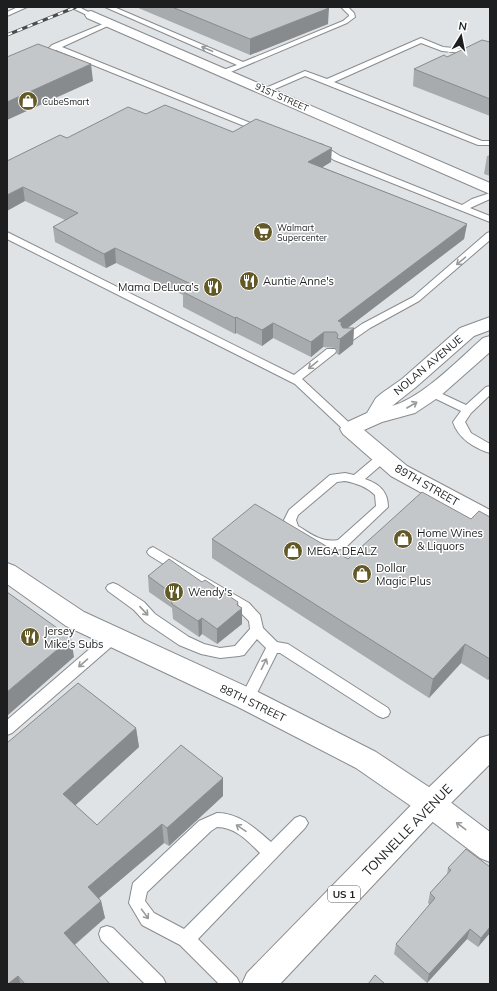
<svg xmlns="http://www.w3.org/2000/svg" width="497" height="991" font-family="Mulish,sans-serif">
  <rect width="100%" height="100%" fill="#dfe3e6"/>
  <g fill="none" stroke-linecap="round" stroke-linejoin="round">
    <defs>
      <path id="lane" d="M18 7H27L7 16V12Z
        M70 7H79L94 15 89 16Z
        M105 7H114L243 62 343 21 349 16V15L341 7H348L354 13 355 17 347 23 226 74H223V70L237 65Z
        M110 21 113 23 112 24 62 47 253 124 263 125 267 127 263 129 249 128 56 50 52 51 48 49 52 45Z
        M421 38 443 47 487 51 490 53V57L483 55 442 51 421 43 334 82 482 141H490V145H478L305 76 268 92H265L261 90 305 71 327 79Z
        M315 144H321L340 156 462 205 472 199 490 193V199L470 208 490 216V222L334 160 315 148 314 146Z
        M7 232 294 375 327 349H335L336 351 335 353 302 379 356 429 354 432H346L295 384 7 239Z
        M490 232V240L419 301 370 328 350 342H342L341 340 342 338 362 324 413 297 487 233Z
        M490 386V395L471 413 465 422 471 433 490 444V453C474 448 458 438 453 422L461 411 428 395 427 393 428 391H436L466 405 486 387Z
        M383 453 387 454 389 457 387 460 365 479C379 484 388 491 388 507L346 547 342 549 330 551 314 547 288 531 284 520 289 510 330 475 345 473 354 475 379 454ZM345 481C356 483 367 487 375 495L376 506 338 540C322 543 311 534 298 526L296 520 298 515 337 482Z
        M153 547 249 603 260 615 263 628 277 642 288 644 388 708 390 712 388 716 383 718 378 716 280 653H277L252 703 247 705 242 703 240 699 266 648 257 639 244 655 239 656 220 658 201 654 179 645 145 622 134 610 108 591 106 588 108 585 113 583 118 585 144 602 155 614 189 637 204 644 220 648 235 646 250 629 249 621 239 611 149 555 147 552 149 549Z
        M113 632 118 633 120 637 118 641 12 733 7 735V720L108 633Z
        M217 813C239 813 255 828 271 842L295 818 300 816 305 818 308 823 305 828 198 939 237 978 240 984H219L180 945 142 925 129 903 133 883 199 821ZM217 827C235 827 248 841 260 853L184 929 154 913 145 901 147 892 211 831Z
        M107 926 113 928 163 978 166 984H145L101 940 99 934 101 928Z"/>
      <path id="street" d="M91 11 490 183V194L87 18 85 15 87 12Z
        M490 317V330L474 336 416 387 392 406C423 397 458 360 483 338L490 336V352L439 397 415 413 382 422 364 430 407 466 490 510V528L482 526 391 476 343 434 340 429 343 424 367 413 376 398 382 393 402 379 460 328Z
        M7 563 15 566 84 612 256 691 376 752 441 795 490 832V862L480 858 421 813 356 768 238 707 66 626 7 584Z"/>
      <path id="primary" d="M490 735V764L441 813 280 984H242L247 973 421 795 480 738Z"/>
    </defs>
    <use href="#lane" stroke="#888c8f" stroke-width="2"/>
    <use href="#street" stroke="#888c8f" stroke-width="2"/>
    <use href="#primary" stroke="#888c8f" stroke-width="2"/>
    <use href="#lane" fill="#fff" fill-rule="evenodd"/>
    <use href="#street" fill="#fff" fill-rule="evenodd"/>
    <use href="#primary" fill="#fff" fill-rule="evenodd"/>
    <defs>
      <path id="rail" d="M7 35 76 7"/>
    </defs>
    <use href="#rail" stroke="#494c4d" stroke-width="3"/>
    <use href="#rail" stroke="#fff" stroke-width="2" stroke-dasharray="5.5" stroke-linecap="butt"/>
  </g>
  <path fill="#a8abae" d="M136 7H325L328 24 250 55Z
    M490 42V116L413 86 414 69Z
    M146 114 233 132 331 162 322 167 467 224 464 239 347 328H354L353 344 339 355 336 353 337 350 335 348 323 347 311 357 273 338 262 346 236 333 235 334 183 307V295L116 263 106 268 55 242 53 227 65 220 25 201 7 161 67 138Z
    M490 155V176L484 174 487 156Z
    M490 517V677L488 680 461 663 429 698 212 558V539L348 559 471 519Z
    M148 576 238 606 242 624 217 644 202 634 199 637 173 619 172 608 149 592Z
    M136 728 139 747 75 805 97 825 223 796 169 846 164 843 99 898 101 901 105 918 75 945 110 984H7V743Z
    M490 867V933L478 947 467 939 427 983 394 954 396 944 430 905 428 903 430 893 447 874 448 868Z"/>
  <path fill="#888b8d" d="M329 8 328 24 250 55V39Z
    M91 64 93 81 7 120V102Z
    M332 148 331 162 308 176V162Z
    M23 187 25 201 7 211V195Z
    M467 224 464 239 341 333 340 341V333L338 321Z
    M115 248 116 263 106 268 104 254Z
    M236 317V333L235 334V318Z
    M273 323V338L262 346V330Z
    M354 328 353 344 339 355 340 339Z
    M324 332 323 347 311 357V342Z
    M238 602 239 611 242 608V624L217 644V629L237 605Z
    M202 618V634L199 637 198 621Z
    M71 638 74 657 7 716V692Z
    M465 644 461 663 429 698 433 679Z
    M490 670V677L488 680Z
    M136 728 139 747 67 813 63 794Z
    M223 778V796L169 846 167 828Z
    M162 824 164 843 91 905 88 887Z
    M101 901 105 918 68 950 64 933Z
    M490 927V933L478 947 481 938Z
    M470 929 467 939 427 983 429 974Z
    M18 976 21 984H8Z"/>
  <path fill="#c3c7ca" stroke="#888b8d" d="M172 7H325L329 8 250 39Z
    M482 40 490 42V99L414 69 444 55 447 57Z
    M38 44 91 64 7 102V57Z
    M165 105 233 132 256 119 332 148 308 162 467 224 338 321 341 322V325L343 328H354L340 339 337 338 338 335 336 332H324L311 342 273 323 262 330 236 317 235 318 183 292 193 285 115 248 104 254 53 227 78 213 23 187 7 195V161L60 135 67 138 128 107 146 114Z
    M422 492 471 519 479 511 490 517V659L465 644 433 679 212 539 255 504 348 559Z
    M169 559 202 582 205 580 238 602 237 605 242 608 217 629 202 618 198 621 172 604 170 592 148 576Z
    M7 592 71 638 7 692Z
    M78 683 136 728 63 794 97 825 181 745 223 778 167 828 162 824 88 887 101 901 64 933 110 984H25L18 976 8 984H7V743Z
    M466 849 490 867V927L481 938 470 929 429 974 396 944 435 898 430 893 451 870 448 868Z
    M375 975 385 984H368Z"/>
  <defs><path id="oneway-shaft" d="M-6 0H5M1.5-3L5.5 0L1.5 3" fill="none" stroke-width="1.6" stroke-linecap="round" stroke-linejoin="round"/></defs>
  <g stroke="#999a9a">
    <use href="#oneway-shaft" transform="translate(207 49) rotate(-157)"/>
    <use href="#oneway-shaft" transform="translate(461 261) rotate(140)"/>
    <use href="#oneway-shaft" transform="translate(313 365) rotate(141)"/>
    <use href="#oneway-shaft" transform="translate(412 405) rotate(-30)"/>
    <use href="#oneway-shaft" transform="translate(144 611) rotate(47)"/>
    <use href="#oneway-shaft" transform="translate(83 663) rotate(139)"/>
    <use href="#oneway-shaft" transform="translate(264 664) rotate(-64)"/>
    <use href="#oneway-shaft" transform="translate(461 826) rotate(-143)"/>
    <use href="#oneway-shaft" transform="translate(241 828) rotate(-146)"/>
    <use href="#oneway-shaft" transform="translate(145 914) rotate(54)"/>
  </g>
  <defs>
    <symbol id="shop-disc" viewBox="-11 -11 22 22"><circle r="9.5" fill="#625926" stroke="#fff"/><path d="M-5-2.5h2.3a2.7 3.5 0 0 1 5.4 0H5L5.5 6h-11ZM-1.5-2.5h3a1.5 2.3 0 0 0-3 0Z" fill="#fff"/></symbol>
    <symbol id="supermarket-disc" viewBox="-11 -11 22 22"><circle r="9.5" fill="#625926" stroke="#fff"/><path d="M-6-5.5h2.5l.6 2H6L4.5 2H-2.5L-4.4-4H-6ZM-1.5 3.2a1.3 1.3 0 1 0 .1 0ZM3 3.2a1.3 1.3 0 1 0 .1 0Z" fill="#fff"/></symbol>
    <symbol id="restaurant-disc" viewBox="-11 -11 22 22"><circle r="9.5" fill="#625926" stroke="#fff"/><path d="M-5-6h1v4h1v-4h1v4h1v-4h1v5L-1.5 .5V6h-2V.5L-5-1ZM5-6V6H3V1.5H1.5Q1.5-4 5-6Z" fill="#fff"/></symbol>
  </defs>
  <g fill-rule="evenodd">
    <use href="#shop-disc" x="17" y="90" width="22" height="22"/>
    <use href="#supermarket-disc" x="252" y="221" width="22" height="22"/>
    <use href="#restaurant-disc" x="238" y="270" width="22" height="22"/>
    <use href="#restaurant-disc" x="202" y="276" width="22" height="22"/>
    <use href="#shop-disc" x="392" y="528" width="22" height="22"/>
    <use href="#shop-disc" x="282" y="540" width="22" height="22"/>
    <use href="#shop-disc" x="351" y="563" width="22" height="22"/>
    <use href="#restaurant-disc" x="163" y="581" width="22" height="22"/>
    <use href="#restaurant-disc" x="19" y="626" width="22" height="22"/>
  </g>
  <g text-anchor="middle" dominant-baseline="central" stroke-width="3" stroke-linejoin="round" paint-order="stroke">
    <g font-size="9" fill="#1c1e1f" stroke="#fff">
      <text transform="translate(282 97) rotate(24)">91ST STREET</text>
    </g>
    <g font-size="9" fill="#1c1e1f" stroke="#fff" text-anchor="start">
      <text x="42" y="101">CubeSmart</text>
      <text x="277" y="227">Walmart<tspan x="277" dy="10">Supercenter</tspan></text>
    </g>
    <rect fill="#fff" stroke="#606262" stroke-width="1" x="328" y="886" width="32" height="16" rx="3"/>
    <g font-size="10" font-weight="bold" fill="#1c1e1f">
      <text x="344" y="894">US 1</text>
    </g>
    <g font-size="11" fill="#1c1e1f" stroke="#fff" text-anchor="start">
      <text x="263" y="281">Auntie Anne's</text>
      <text x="199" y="287" text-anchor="end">Mama DeLuca’s</text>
      <text x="417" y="533">Home Wines<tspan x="417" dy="13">&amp; Liquors</tspan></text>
      <text x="307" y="551">MEGA DEALZ</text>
      <text x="376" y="568">Dollar<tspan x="376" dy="13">Magic Plus</tspan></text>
      <text x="188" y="592">Wendy's</text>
      <text x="44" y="631">Jersey<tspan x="44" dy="13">Mike's Subs</tspan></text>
    </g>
    <g font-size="11" fill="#1c1e1f" stroke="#fff">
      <text transform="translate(428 365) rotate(-40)">NOLAN AVENUE</text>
      <text transform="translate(427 485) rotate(30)">89TH STREET</text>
      <text transform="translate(253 703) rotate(26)">88TH STREET</text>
    </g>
    <g font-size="13" fill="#1c1e1f" stroke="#fff">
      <text transform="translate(407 830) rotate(-46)">TONNELLE AVENUE</text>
    </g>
  </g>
  <rect width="497" height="991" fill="none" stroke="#1c1e1f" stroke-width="16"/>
  <g transform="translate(461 36) rotate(10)" stroke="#ffffff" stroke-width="3" paint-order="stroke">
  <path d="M0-3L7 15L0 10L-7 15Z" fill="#1c1e1f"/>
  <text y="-6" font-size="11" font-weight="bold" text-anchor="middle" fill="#1c1e1f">N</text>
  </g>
</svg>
